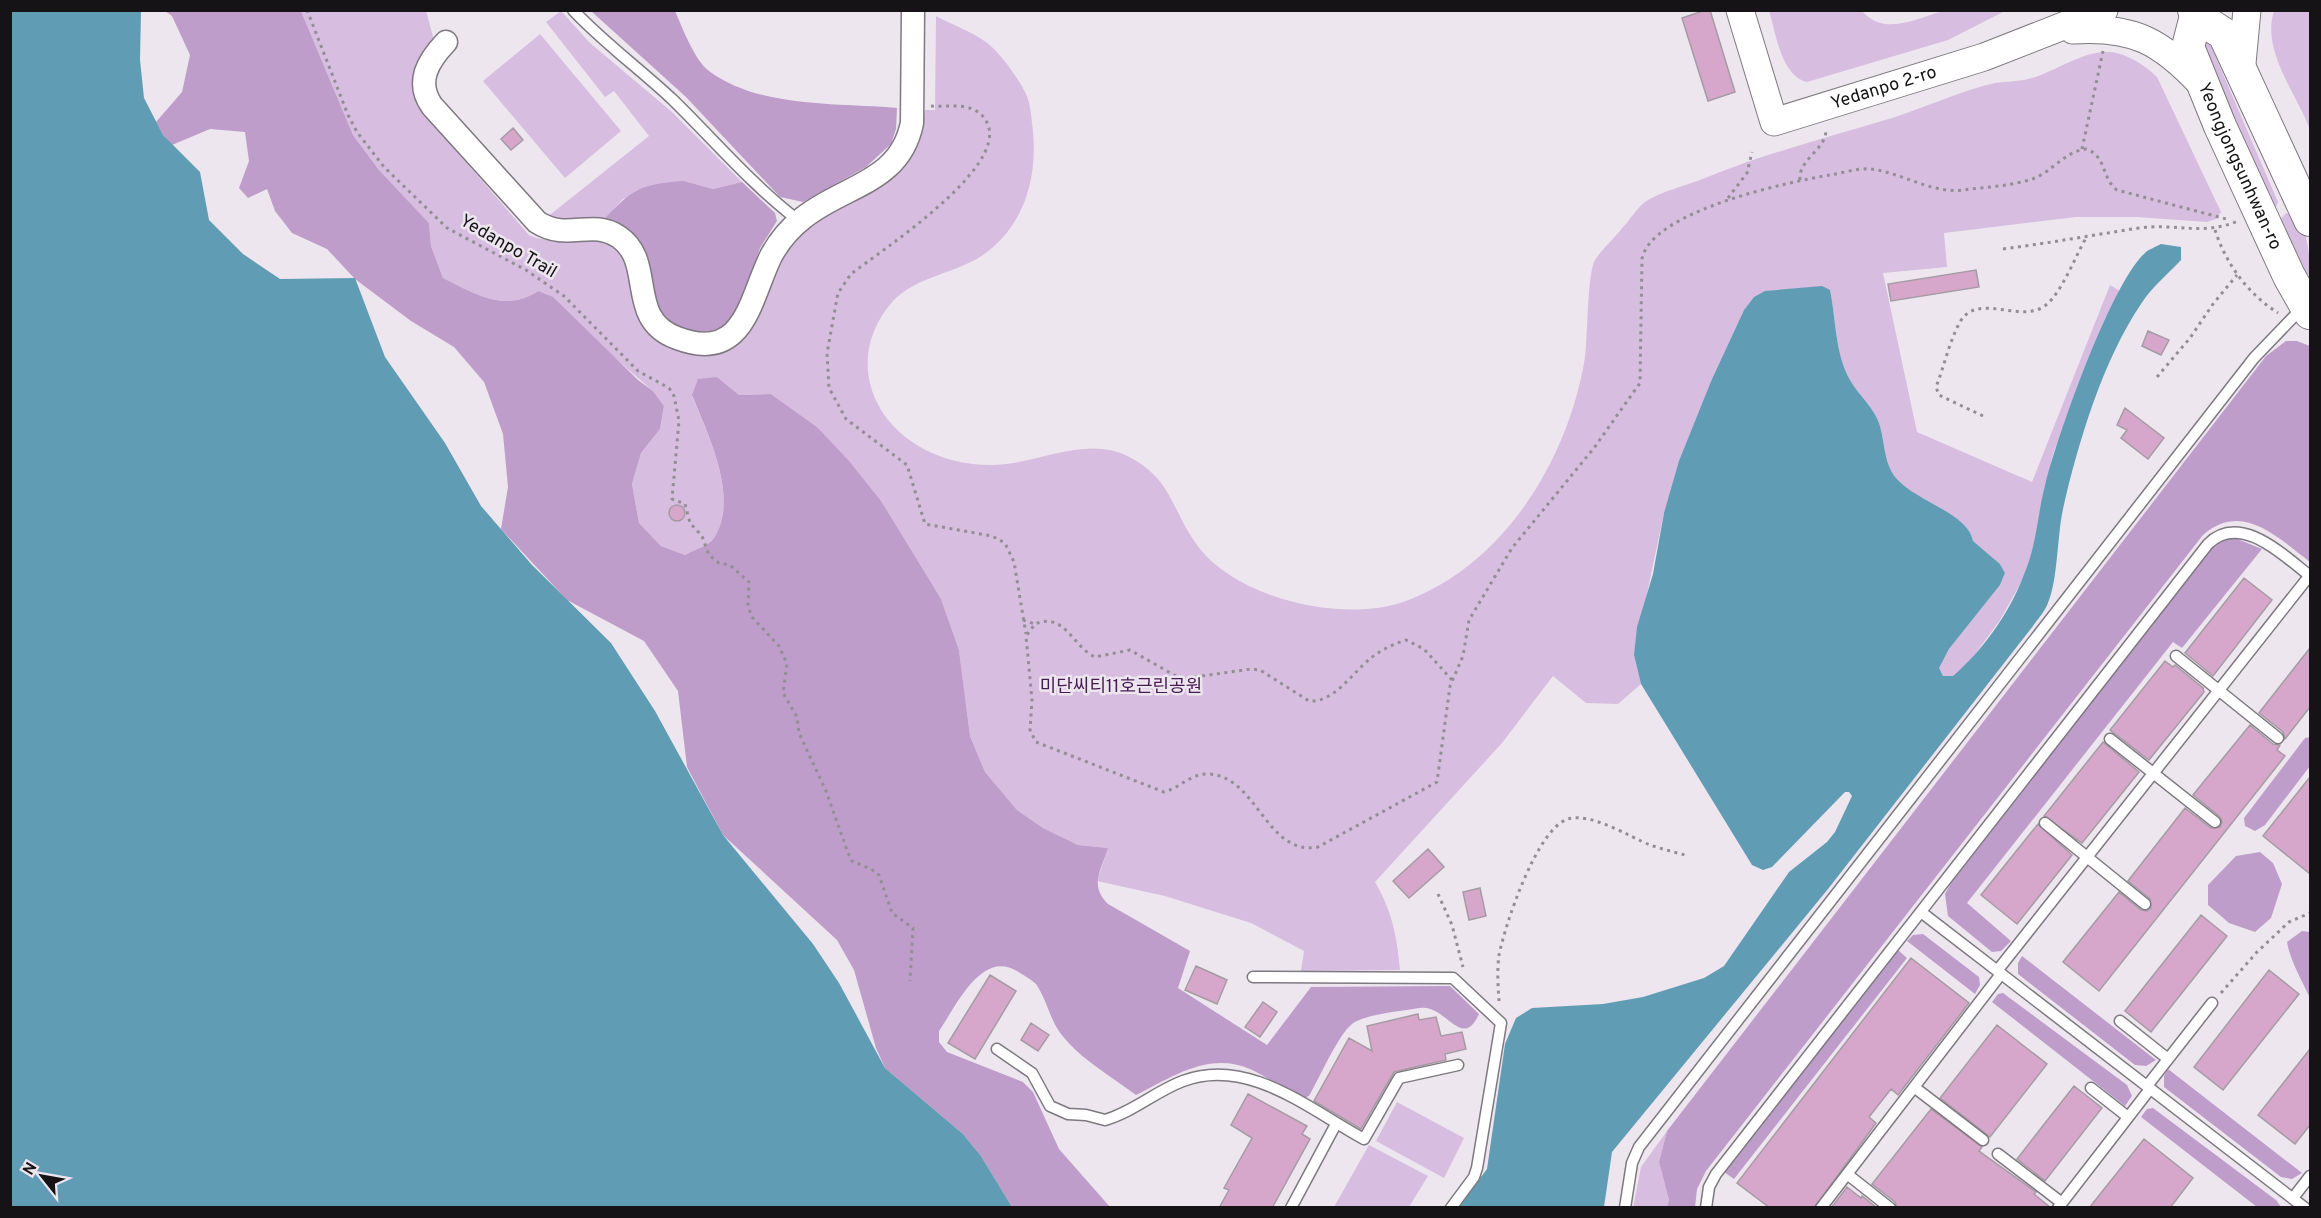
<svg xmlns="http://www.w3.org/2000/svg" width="2321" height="1218" font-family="Overpass,'Noto Sans KR',sans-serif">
  <rect width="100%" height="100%" fill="#ede6ef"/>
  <path fill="#d7bde0" d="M301 11H426L434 40 416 67 413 77 417 106 529 235C556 248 587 231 606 242 650 265 604 334 693 353L772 271 796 233 906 162 918 143 925 110H935L936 16C954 26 979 34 993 48 1004 59 1018 78 1025 92 1030 101 1031 113 1032 123 1039 174 1026 227 980 257 952 274 916 277 893 301 845 355 869 425 932 453 954 463 982 467 1006 464 1049 459 1092 435 1133 459 1173 482 1172 511 1197 545 1236 599 1345 624 1406 601 1505 564 1569 458 1585 357 1588 336 1587 275 1595 260 1602 249 1615 238 1623 227 1630 220 1637 208 1645 202 1659 192 1688 185 1705 178 1766 153 1829 137 1892 118 1926 107 1960 91 1995 83 2006 81 2017 82 2028 79 2054 73 2082 50 2110 52 2126 53 2146 66 2157 77L2221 212 2216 219 2207 222 2137 217H2076L1944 233 1947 267 1883 273 1917 432 2032 482 2110 285 2120 291 2054 451 2044 488 2038 535 2023 579 2000 620 1970 661 1953 676H1943L1938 668 1949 649 2000 585 2005 573 2000 564 1973 541C1968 513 1914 501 1896 478 1884 463 1885 444 1880 426 1875 408 1859 396 1850 380 1835 353 1836 319 1830 290L1754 297 1744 310 1712 379 1664 513 1634 655 1641 684 1618 704 1586 703 1553 676 1502 743 1375 882C1392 911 1397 936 1400 970L1301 971 1304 951 1251 923 1165 896 1097 881 1108 848 1078 845 1043 828 1017 810 985 772 970 736 959 650 941 599 911 552 817 427 771 394 739 395 717 377 692 396C708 435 740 499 714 538 709 546 693 550 685 555L661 546 639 523 632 484 641 453 660 429 664 406 653 391 538 291C505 313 475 294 443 278L431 246 429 223 379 170 353 135Z
    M561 11 590 43 672 112 742 182 713 189 684 181 623 199 603 220 570 223 546 218 649 136 614 91 605 97 546 22Z
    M1769 11H1862C1887 39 1920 15 1949 10 1967 8 1987 10 2005 11L1948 40 1807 82C1781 76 1776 33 1769 11Z
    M2274 11H2310V130C2297 94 2261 51 2274 11Z
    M540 34 621 131 565 178 483 81Z
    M2198 34 2207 37 2278 202 2276 207 2270 206Z
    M2286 213C2308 216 2310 257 2310 275L2303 272 2279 221Z
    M1397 1102 1464 1138 1444 1178 1376 1141Z
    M1667 1131 1659 1162 1669 1200 1667 1207 1633 1208 1641 1167Z
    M1369 1145 1428 1176 1409 1207H1334Z"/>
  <path fill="#bf9dca" d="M165 11H301L353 135 379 170 429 223 431 246 443 278C475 294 505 313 538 291L553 297 638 380 653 391 664 406 660 429 641 453 632 484 639 523 661 546 685 555C693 550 709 546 714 538 740 498 708 435 692 395L698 379 717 377 739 395 771 394 817 427 849 461 881 501 941 599 959 650 970 736 985 772 1017 810 1043 828 1078 845 1108 848C1101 871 1089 885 1108 904L1190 951 1178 988 1267 1045 1311 987 1450 986 1479 1014C1462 1052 1445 1003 1420 1008 1403 1011 1365 1014 1352 1024 1338 1035 1319 1079 1309 1096L1303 1099C1284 1092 1269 1077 1250 1069 1209 1051 1172 1077 1136 1095 1111 1076 1080 1059 1061 1034 1050 1020 1047 1000 1036 984 1031 979 1023 975 1017 971 981 949 955 1008 939 1031V1042L947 1052 1023 1082 1033 1092 1059 1149 1110 1207H1012L981 1156 963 1134 885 1068 876 1048 854 970 837 940 723 835 687 767 678 691 644 641 567 600 501 529 508 487 503 434 484 382 454 347 411 321 355 279 327 249 292 233 275 211 267 189 248 198 239 188 249 161 245 132 210 129 172 145 163 135 156 122 182 92 190 55 172 16Z
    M591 11H675C682 27 695 61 709 71 758 108 838 103 897 108L896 129 891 144 866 167 803 202 780 197 686 97Z
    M684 181 713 189 742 182 775 213 777 221 760 248 737 314 713 333H683L659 313 653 298 652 276 648 257 639 242 603 220C633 189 640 184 684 181Z
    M2286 341H2297L2310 346V562C2277 537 2242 501 2203 535L1706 1171 1697 1189 1695 1207H1667L1669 1200 1659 1162 1667 1131 2266 356Z
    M2235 538 2262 549 2182 648 2173 642 1967 903 2011 941 2001 951 1992 952 1948 916 1945 894 1951 883 2212 546 2223 540Z
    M2310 737V766L2265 825 2255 831 2245 826 2244 818 2305 738Z
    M2260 852 2273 863 2282 884 2271 918 2255 932 2229 923 2208 905V885L2236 856Z
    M2302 931 2310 932V998C2302 981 2290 960 2287 942Z
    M1923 934 1979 977 1980 985 1975 994 1907 941 1913 935Z
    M1898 950 1907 958 1734 1179 1724 1172Z
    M2022 956 2156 1060 2146 1066 2135 1065 2018 974V963Z
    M2003 993 2127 1085 2132 1096 2125 1106 1992 1002 1998 994Z
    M2168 1069 2302 1173 2292 1179 2281 1177 2164 1087V1076Z
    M2153 1108 2276 1200 2281 1207H2257L2141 1117 2147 1109Z"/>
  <path fill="#609db5" d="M10 11H141L140 60 144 98 163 135 200 172 209 220 243 254 280 279 355 278 385 357 445 443 481 506 532 565 611 643 655 711 723 835 813 944 839 983 885 1068 963 1134 981 1156 1012 1207H11Z
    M2161 244 2181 247V260C2167 275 2152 287 2141 304 2103 360 2078 443 2063 509 2057 537 2058 579 2048 603 2045 611 2038 619 2033 626L1828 889 1612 1152 1604 1207H1458L1487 1169 1505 1044 1516 1018 1532 1008 1603 1004 1643 997 1704 978 1724 966 1789 872 1827 842 1835 832 1852 796 1849 792H1845L1772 867 1763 870 1752 865 1641 684 1634 655 1637 627 1653 574 1664 513 1679 461 1712 379 1744 310 1754 297 1765 291 1822 286 1830 290C1836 319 1835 353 1850 380 1859 396 1875 408 1880 426 1885 444 1884 463 1896 478 1915 501 1968 513 1973 541L2000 564 2005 573 2000 585 1949 649 1939 668 1943 676H1953C1982 651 2009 614 2023 577 2037 545 2037 517 2045 485 2057 437 2111 283 2145 253 2149 249 2156 247 2161 244Z"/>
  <path fill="#d6a7ca" stroke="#a59ca3" stroke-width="1.5" d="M1706 10H1710L1735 92 1708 101 1682 18Z
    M513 128 523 140 511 150 501 139Z
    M1976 270 1979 287 1891 301 1888 284Z
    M2148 331 2169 340 2161 355 2142 346Z
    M2125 408 2164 438 2148 459 2121 438 2127 430 2117 425Z
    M669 513a8 8 0 1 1 16 0a8 8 0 1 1-16 0Z
    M2244 578 2272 600 2213 676 2185 653Z
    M2310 648V707L2285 739 2283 732 2259 713Z
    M2165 661 2173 667 2175 665 2203 688 2204 692 2149 760 2110 730Z
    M2250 725 2273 744 2280 745 2277 750 2285 756 2099 991 2063 962 2119 892 2141 910 2147 911 2151 908 2150 899 2128 881 2185 808 2211 828 2220 827 2222 822 2220 817 2193 795Z
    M2103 742 2139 772 2082 843 2044 816Z
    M2310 777V874L2263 836Z
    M2038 824 2072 855 2017 924 1981 895Z
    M1428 849 1444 867 1409 898 1393 881Z
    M1480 888 1486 916 1469 920 1463 892Z
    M2201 915 2227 936 2151 1032 2125 1011Z
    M1911 958 1969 1003 1898 1095 1891 1089 1869 1117 1876 1123 1814 1208H1770L1737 1183Z
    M1196 966 1227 980 1217 1004 1185 990Z
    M2269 970 2299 994 2223 1090 2194 1067Z
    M990 975 1016 991 975 1059 948 1043Z
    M1263 1002 1277 1012 1260 1037 1245 1027Z
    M1418 1014 1419 1020 1436 1017 1441 1036 1462 1032 1466 1049 1445 1054 1446 1060 1394 1072 1361 1129 1314 1101 1349 1038 1372 1051 1367 1026Z
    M1031 1023 1049 1035 1038 1051 1021 1040Z
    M1997 1025 2047 1064 1990 1137 1940 1098Z
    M2310 1049V1125L2295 1144 2258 1115Z
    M2074 1086 2102 1108 2045 1181 2017 1159Z
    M1248 1094 1307 1126 1302 1134 1310 1139 1272 1208H1219L1229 1190 1224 1188 1252 1138 1231 1125Z
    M1931 1109 1982 1147 1979 1151 2036 1192 2034 1194 2051 1208H1897L1895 1202 1872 1184Z
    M2144 1139 2193 1178 2170 1208H2089Z
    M1847 1187 1861 1198 1862 1196 1877 1208H1831Z"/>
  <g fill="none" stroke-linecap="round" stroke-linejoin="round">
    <defs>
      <path id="service" d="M573 10C604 43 640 69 673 100 715 141 752 185 799 221
        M2176 656 2278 738
        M2110 739 2215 822
        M2045 823 2145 904
        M1921 912 2305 1208
        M1997 971 2310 575
        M1253 977 1453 978 1501 1023 1477 1168 1474 1177 1451 1208
        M2120 1021 2168 1059
        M997 1049 1032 1073 1050 1106 1068 1114 1086 1115 1105 1120C1133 1112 1156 1091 1183 1081 1248 1056 1310 1110 1364 1139L1399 1078 1458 1065
        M2147 1086 2212 1003
        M1914 1087 1983 1140
        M2091 1088 2128 1117
        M1998 1154 2062 1203
        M1847 1174 1890 1208
        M2293 1198 2310 1176
        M1291 1208 1336 1124
        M1625 1208 1632 1163 1639 1147 2254 358 2303 307
        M1706 1208 1709 1187 1716 1174 2208 544C2240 512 2283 555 2310 576
        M1821 1208 2001 974
        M2058 1208 2150 1089"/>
      <path id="minor" d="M446 42C428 61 415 82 432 106L537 222C568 242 591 218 619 237 656 262 625 319 677 338 745 364 750 298 771 256 779 241 790 228 803 218 844 185 900 183 912 123L913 10"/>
      <g id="tertiary">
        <path id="s1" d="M1740 10 1774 122 1984 57 2104 10"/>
        <path d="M2073 30C2133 26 2161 41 2202 85"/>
        <path d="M2241 74 2247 10"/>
      </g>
      <g id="secondary">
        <path d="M2194 10 2196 16 2224 34 2310 220"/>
        <path id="s2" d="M2196 16 2188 47 2220 126 2289 276 2310 313"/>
      </g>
    </defs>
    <use href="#service" stroke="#7e7880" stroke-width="13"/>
    <use href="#minor" stroke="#7e7880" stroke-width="25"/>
    <use href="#tertiary" stroke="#7e7880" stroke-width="29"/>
    <use href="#secondary" stroke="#7e7880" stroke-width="34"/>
    <path stroke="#938e95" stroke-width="3" stroke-dasharray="3 4.5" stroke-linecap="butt" d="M307 10 348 115 357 132 384 167 447 228 526 270 564 296 638 371 669 388 674 396 679 421 672 499 685 504 690 523 702 536 709 555 719 563 730 565 749 582 748 606 752 617 779 646 787 664 783 693 797 717 799 733 826 791 848 853 852 861 871 869 879 875 892 913 913 928 910 981
      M931 106C944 107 961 104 972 109 980 112 985 117 988 125 1005 170 882 250 851 274L838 293 827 353 829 388 846 419 907 465 925 524 992 536 1005 543 1014 562 1026 634
      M2082 149 2103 51
      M1800 180C1798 160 1825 150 1826 131
      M1728 198 1747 173 1752 152
      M2215 230C2226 264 2248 294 2278 313
      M2003 249C2049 243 2094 235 2139 228 2176 223 2202 236 2238 221
      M2157 377 2190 338 2213 304 2237 275
      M1983 416 1939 395 1936 387C1944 367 1949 342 1960 322 1978 291 2021 325 2046 305 2062 292 2075 257 2086 238
      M1023 620 1035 624
      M1452 680 1424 649 1406 640C1393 644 1381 650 1371 658 1353 672 1334 703 1309 701L1260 670 1251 669 1181 679 1130 650 1095 657C1073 647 1064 611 1035 624L1026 636 1032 700 1030 730 1036 742 1164 792C1180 788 1190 774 1207 774 1257 774 1266 857 1318 847L1437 782 1450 686 1463 656 1469 620 1512 548 1594 448 1640 383 1642 259C1651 211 1788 182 1830 175 1843 173 1857 168 1870 169 1901 172 1931 194 1963 190 1986 187 2013 186 2035 178 2052 171 2066 151 2086 149 2107 156 2101 178 2117 190L2230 220
      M1438 894 1452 925 1463 967
      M2221 993 2257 952 2289 922 2310 913
      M1499 1001C1498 987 1497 969 1499 955 1505 925 1537 828 1568 819 1591 812 1630 837 1650 845 1662 849 1674 852 1685 855"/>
    <use href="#service" stroke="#fff" stroke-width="10"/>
    <use href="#minor" stroke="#fff" stroke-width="22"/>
    <use href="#tertiary" stroke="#fff" stroke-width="27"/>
    <use href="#secondary" stroke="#fff" stroke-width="32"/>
  </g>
  <g text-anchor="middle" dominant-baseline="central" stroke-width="5" stroke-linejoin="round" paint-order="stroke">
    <g font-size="18" fill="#151316" stroke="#ede6ef">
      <text stroke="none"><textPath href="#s1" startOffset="232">Yedanpo 2-ro</textPath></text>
      <text stroke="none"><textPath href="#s2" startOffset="162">Yeongjongsunhwan-ro</textPath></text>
      <text transform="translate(508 247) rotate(30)">Yedanpo Trail</text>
    </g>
    <g font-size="18" fill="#441a50" stroke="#ede6ef">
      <text x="1121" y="687">미단씨티11호근린공원</text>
    </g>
  </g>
  <rect width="2321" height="1218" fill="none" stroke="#151316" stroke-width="24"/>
  <g transform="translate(42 1176) rotate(301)" stroke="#ede6ef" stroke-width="4.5" paint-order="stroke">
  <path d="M0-4.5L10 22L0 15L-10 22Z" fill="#151316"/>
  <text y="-9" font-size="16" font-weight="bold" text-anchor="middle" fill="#151316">N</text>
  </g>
</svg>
